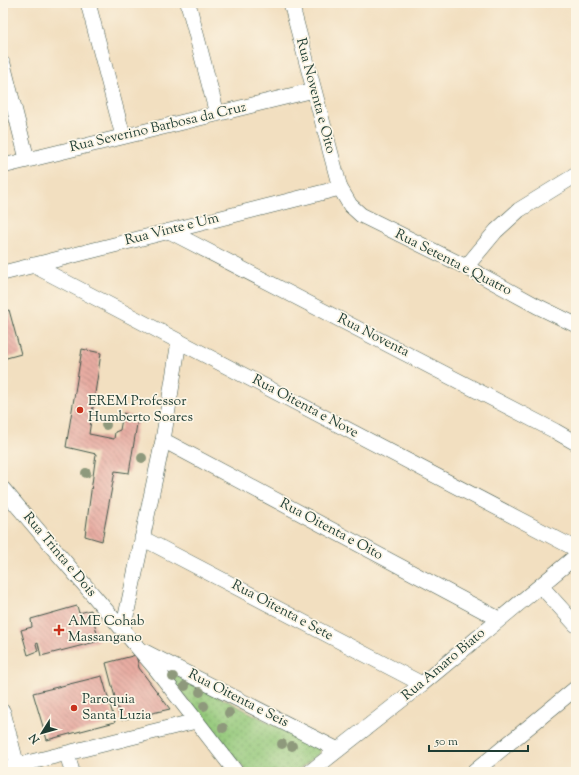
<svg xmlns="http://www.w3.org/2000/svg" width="579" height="775" font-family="'Sorts Mill Goudy',serif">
  <defs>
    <pattern id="park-dots" width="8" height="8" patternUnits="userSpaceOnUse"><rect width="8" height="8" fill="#93c879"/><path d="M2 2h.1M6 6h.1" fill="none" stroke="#77a464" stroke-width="1.8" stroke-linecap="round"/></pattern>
    <pattern id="building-back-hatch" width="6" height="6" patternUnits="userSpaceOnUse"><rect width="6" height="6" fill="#e7aca2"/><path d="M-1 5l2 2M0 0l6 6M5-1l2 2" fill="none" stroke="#bb8d85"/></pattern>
  </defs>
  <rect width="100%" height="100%" fill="#fcf5e5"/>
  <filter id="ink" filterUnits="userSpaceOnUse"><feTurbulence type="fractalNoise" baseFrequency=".025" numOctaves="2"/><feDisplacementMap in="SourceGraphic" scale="8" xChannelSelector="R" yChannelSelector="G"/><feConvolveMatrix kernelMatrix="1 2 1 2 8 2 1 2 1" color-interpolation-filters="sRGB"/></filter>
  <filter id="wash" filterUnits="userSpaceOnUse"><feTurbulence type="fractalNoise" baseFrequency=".012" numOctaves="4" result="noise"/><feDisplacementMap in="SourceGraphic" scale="16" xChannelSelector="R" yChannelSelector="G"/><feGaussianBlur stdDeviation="0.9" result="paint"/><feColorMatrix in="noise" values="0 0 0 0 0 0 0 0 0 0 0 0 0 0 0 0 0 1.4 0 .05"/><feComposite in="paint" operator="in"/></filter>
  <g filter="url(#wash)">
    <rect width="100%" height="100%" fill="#f2dfc0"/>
    <path fill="url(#park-dots)" stroke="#598256" d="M165 669 319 748 320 753 296 772H247L164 672Z"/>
    <g id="blocks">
      <path fill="url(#building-back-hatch)" d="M9 310 21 354 3 359V312Z
        M82 349 101 353 89 434 114 439 115 432 120 430 123 413 138 418 129 473 115 471 102 541 85 536 96 454 66 447Z
        M77 606 79 613 91 610 99 641 41 656 38 643 36 644 38 651 28 655 21 630 32 627 31 619Z
        M136 655 139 668 170 709 121 720 106 663Z
        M102 676 115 722 47 740 33 693Z"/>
    </g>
  </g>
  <g filter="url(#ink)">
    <use href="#blocks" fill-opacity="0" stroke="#3f5549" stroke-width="1"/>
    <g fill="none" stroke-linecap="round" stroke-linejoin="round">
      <defs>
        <path id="minor" d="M88 3 123 136
          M188 3 217 114
          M291 3 340 188 350 205 361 215 466 267 537 306 576 325
          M3 64 27 159
          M3 166 314 90
          M169 231 555 431 576 443
          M33 265 576 549
          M466 267 496 231 519 210 576 175
          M3 273 340 188
          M163 440 499 619
          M3 489 156 669 236 772
          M142 538 422 684
          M541 586 576 625
          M123 630 163 440 179 341
          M143 651 338 750
          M3 712 17 766
          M67 753 72 772
          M3 769 196 721
          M310 772 422 684 576 556
          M474 772 576 688"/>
      </defs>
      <use href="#minor" stroke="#3f5549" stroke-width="16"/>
      <use href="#minor" stroke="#fff" stroke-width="15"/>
    </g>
    <g fill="#8e997c">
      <circle cx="106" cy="425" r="5"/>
      <circle cx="142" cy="458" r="5"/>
      <circle cx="86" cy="473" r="5"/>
      <circle cx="173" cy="677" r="5"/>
      <circle cx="185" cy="686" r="5"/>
      <circle cx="200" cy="692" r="5"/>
      <circle cx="204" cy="706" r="5"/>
      <circle cx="229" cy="713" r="5"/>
      <circle cx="223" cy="728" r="5"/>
      <circle cx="282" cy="744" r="5"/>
      <circle cx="292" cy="746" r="5"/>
    </g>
  </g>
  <g fill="#c8321e" stroke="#fcf5e5" stroke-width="1.5">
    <circle cx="80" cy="410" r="4"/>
    <path d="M57 624h4v4h4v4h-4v4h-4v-4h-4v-4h4z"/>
    <circle cx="74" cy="708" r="4"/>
  </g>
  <g text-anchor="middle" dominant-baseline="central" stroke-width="3.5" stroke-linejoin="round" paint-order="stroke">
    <g font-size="14" fill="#1f3d34" stroke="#fcf5e5">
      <text transform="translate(315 96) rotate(75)">Rua Noventa e Oito</text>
      <text transform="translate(158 128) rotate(-13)">Rua Severino Barbosa da Cruz</text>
      <text transform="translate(172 230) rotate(-14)">Rua Vinte e Um</text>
      <text transform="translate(453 263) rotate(27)">Rua Setenta e Quatro</text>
      <text transform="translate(373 336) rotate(27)">Rua Noventa</text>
      <text transform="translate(305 407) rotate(28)">Rua Oitenta e Nove</text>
      <text transform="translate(331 530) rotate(28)">Rua Oitenta e Oito</text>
      <text transform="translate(59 555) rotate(50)">Rua Trinta e Dois</text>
      <text transform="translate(282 611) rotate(28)">Rua Oitenta e Sete</text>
      <text transform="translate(444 665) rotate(-40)">Rua Amaro Biato</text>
      <text transform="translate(238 699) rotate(27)">Rua Oitenta e Seis</text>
    </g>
    <g font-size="14" fill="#1f3d34" stroke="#fcf5e5" text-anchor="start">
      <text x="88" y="402">EREM Professor<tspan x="88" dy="16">Humberto Soares</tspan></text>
      <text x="68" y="622">AME Cohab<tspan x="68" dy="16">Massangano</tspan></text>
      <text x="82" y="700">Paroquia<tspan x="82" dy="16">Santa Luzia</tspan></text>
    </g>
  </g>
  <rect width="579" height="775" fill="none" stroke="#fcf5e5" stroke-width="16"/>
  <g transform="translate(42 733) rotate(233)" stroke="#fcf5e5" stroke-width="3" paint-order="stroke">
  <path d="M0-3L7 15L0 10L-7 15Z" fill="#1f3d34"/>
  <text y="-6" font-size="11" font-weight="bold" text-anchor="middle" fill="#1f3d34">N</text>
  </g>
  <path d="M429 745v6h99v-6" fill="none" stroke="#1f3d34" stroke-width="2"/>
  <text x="435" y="745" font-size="12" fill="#1f3d34" stroke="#fcf5e5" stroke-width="3" paint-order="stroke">50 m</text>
</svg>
